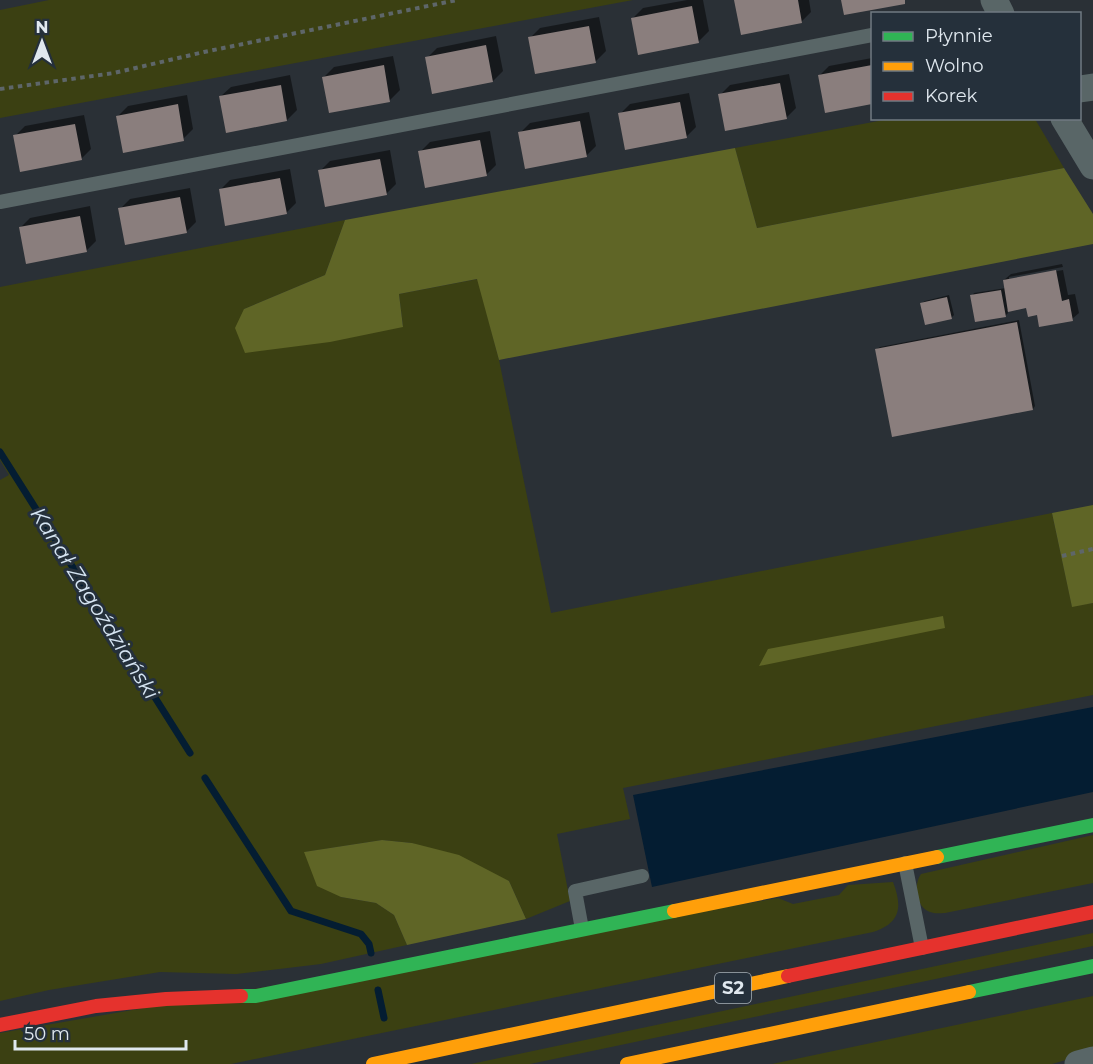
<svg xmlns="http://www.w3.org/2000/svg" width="1093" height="1064" font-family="Montserrat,sans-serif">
  <rect width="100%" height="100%" fill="#2a3036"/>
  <path fill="#3b4012" d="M49 0H633L0 118V10Z
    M889 119H1035L1064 168 757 228 735 148Z
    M345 220 325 275 244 309 403 326 399 294 478 279 499 360 551 613 1052 513 1072 606 1093 603V695L623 788 630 819 557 834 570 901 526 919 509 881 412 843 382 840 305 852 341 897 376 903 394 915 407 945 321 964 236 974 160 972 49 990 0 1001V480L9 475 0 460V287Z
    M1093 835V883L945 913C941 913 935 914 930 912 916 907 913 885 921 874Z
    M893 882C903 908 900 923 873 932L231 1064H0V1033L778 898 793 904 839 895 848 885Z
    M1093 933V946L530 1064H471Z
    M1093 996V1052L1052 1064H772Z"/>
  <path fill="#5f6526" d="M735 148 757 228 1064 168 1093 214V244L499 360 477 279 399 294 403 327 330 342 245 353 235 328 244 309 325 275 345 220Z
    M1093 505V603L1072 607 1052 513Z
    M943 616 945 628 759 666 768 649Z
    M382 840 412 843 459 855 509 881 526 919 407 945 394 915 376 903 341 897 317 886 304 852Z"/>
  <path fill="#041d32" d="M1093 707V792L652 887 633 795Z"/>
  <path fill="#0007" d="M687 0H703L709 31 699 41 633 18 643 8Z
    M736 0H809L811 12 801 22Z
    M599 17 606 51 596 61 536 73 530 38 540 28Z
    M496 36 503 71 493 81 427 58 437 48Z
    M393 56 400 90 390 100 324 77 334 67Z
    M872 58V103L826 112 819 76 829 66Z
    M789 74 796 108 786 118 720 95 730 85Z
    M290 75 297 110 287 120 221 96 231 87Z
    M689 93 696 127 686 137 620 114 630 104Z
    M187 95 193 129 183 139 118 116 128 106Z
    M589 112 596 146 586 156 520 133 530 123Z
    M84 115 91 149 81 159 15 136 25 126Z
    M490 131 496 165 486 175 420 152 430 142Z
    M390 150 396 184 386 194 320 171 330 161Z
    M290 169 296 203 286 213 220 190 230 180Z
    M190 188 196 222 186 232 120 209 130 199Z
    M90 206 96 241 86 251 20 228 30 218Z
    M1062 264 1063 267 1009 277V280L1063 270 1068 295 1075 294 1079 313 1072 319 1038 314 1028 306 1007 310 1008 313 1005 316 972 296 974 293 1006 288 1004 280 1011 274Z
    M949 295 954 315 951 318 922 303 925 301Z
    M1019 320 1035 406 1033 409 877 349 880 347Z"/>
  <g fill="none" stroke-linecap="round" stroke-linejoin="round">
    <path stroke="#041d32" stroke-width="7" d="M0 452 190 753
      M205 778 291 911 361 934 369 944 371 953
      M378 990 384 1018"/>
  </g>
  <path fill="#8a7e7d" d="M734 0H798L802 23 741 35Z
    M841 0H905V4L844 15Z
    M692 6 699 43 638 55 631 18Z
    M589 26 596 63 535 74 528 37Z
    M486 45 493 82 432 94 425 57Z
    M384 65 390 102 329 113 322 77Z
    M872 65V104L825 113 818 75Z
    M780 83 787 119 725 131 718 94Z
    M281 85 287 121 226 133 219 96Z
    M680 102 687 138 625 150 618 113Z
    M178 104 184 141 123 153 116 116Z
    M580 121 587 157 525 169 518 132Z
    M75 124 82 160 20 172 13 135Z
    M480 140 487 176 425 188 418 151Z
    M380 159 387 195 325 207 318 170Z
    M280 178 287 214 225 226 219 189Z
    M180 197 187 233 125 245 118 208Z
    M80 216 87 252 26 264 19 227Z
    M1056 270 1062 301 1069 299 1073 321 1039 327 1037 315 1028 317 1026 308 1008 312 1003 280Z
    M1001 290 1006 317 975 322 970 295Z
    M947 297 952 319 925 325 920 303Z
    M1017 322 1033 410 892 437 875 349Z"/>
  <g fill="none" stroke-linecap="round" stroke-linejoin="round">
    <path stroke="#5e6669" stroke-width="4" stroke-dasharray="4.5 4.5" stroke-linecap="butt" d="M0 89 114 73 204 52 457 0
      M1062 556 1093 549"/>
    <path stroke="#596667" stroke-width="14" d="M0 202 872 35
      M905 863 922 948
      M582 929 575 891 642 876"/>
    <path stroke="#596667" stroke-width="27" d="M994 0 1001 14
      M1080 89 1093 87
      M1064 118 1093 166
      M1078 1064 1093 1060"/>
    <path stroke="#30b455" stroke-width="14" d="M937 857 1093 825
      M969 992 1093 966
      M241 996H256L674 911"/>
    <path stroke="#ff9f0a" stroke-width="14" d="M674 911 937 857
      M373 1064 788 976
      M627 1064 969 992"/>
    <path stroke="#e5322d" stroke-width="14" d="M788 976 1093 912
      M0 1025 96 1006 166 999 241 996"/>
  </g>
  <g text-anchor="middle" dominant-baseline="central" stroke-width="6" stroke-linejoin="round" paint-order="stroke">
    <rect fill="#25303b" stroke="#a8b1b9" stroke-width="1.5" x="715" y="973" width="36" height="30" rx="4.5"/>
    <g font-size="18" font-weight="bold" fill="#e0e8ef">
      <text x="733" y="988">S2</text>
    </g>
    <g font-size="21" font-style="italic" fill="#d6e5f3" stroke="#25303b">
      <text transform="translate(95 603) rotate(58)">Kanał Zagoździański</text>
    </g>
  </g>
  <rect x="871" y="12" width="210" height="108" fill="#25303b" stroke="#707a83" stroke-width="1.5"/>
  <rect x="883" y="32" width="30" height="9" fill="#30b455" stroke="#707a83" stroke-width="1.5"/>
  <text x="925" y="42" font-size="18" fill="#e0e8ef">Płynnie</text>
  <rect x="883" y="62" width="30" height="9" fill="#ff9f0a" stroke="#707a83" stroke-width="1.5"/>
  <text x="925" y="72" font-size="18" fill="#e0e8ef">Wolno</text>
  <rect x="883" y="92" width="30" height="9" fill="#e5322d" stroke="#707a83" stroke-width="1.5"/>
  <text x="925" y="102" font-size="18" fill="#e0e8ef">Korek</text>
  <g transform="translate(42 42)" stroke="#25303b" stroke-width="4.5" paint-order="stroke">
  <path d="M0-4.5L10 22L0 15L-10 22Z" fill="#e0e8ef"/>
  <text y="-9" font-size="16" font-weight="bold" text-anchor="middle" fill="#e0e8ef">N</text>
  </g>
  <path d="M15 1040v9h171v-9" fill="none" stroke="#e0e8ef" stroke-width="3"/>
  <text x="24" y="1040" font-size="18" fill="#e0e8ef" stroke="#25303b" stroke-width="4.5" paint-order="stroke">50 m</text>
</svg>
